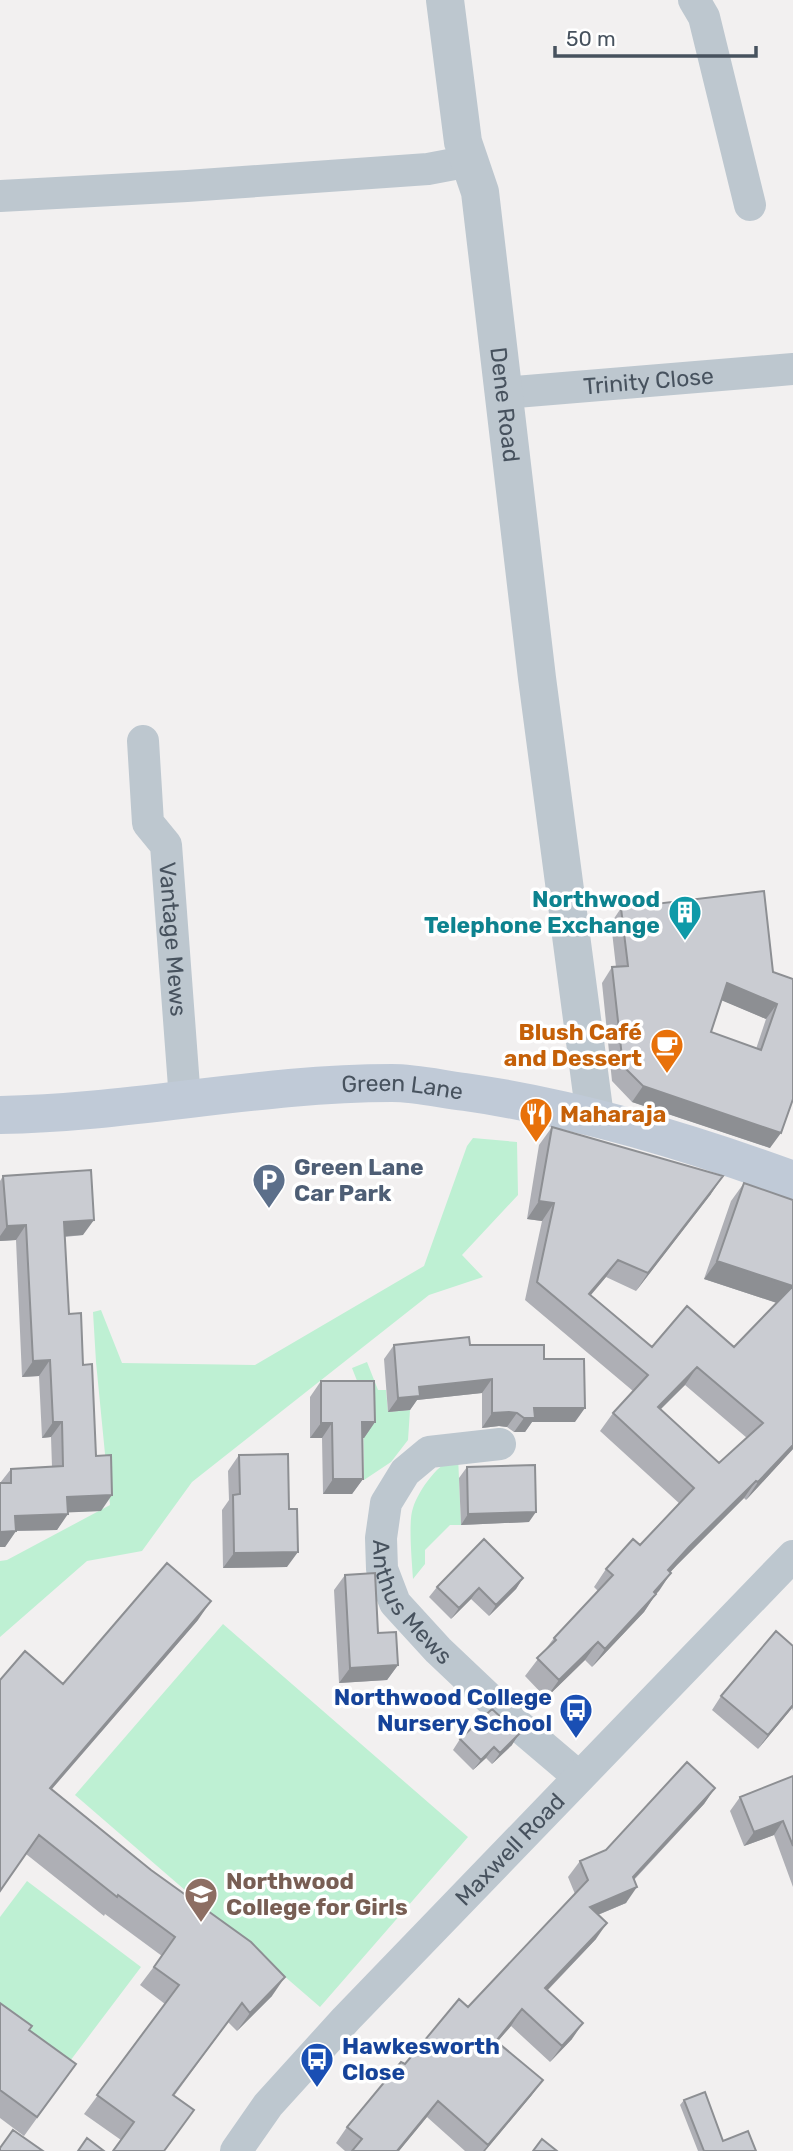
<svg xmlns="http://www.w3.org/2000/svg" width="793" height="2151" font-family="Rubik,sans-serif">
  <rect width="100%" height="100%" fill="#f2f0f0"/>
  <path fill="#bef0d3" d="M473 1138 517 1142 518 1195 462 1255 483 1277 429 1295 192 1482 142 1551 87 1561 0 1637V1561L7 1560 110 1505 96 1362 93 1312 101 1310 122 1363 255 1365 424 1266 467 1146Z
    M367 1362 378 1390H386L388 1412 410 1410 408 1440 391 1462 364 1480 363 1396 352 1368Z
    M458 1456 461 1525H450L425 1550V1564L413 1579C412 1562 408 1521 413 1508 419 1489 439 1462 458 1456Z
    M223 1624 468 1837 320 2007 75 1795Z
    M27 1881 141 1967 64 2069 0 2021V1917Z"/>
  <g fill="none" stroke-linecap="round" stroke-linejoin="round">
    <g stroke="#bdc7cf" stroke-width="32">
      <path d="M694 0 704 17 750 205"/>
      <path d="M0 196 187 186 428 169 470 161"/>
      <path id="s1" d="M504 393 793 369"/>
      <path id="s2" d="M143 741 148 823 166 845 185 1100"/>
      <path id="s3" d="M500 1444 429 1452 405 1472 386 1503 381 1538 382 1569 395 1603 438 1650 513 1721 579 1777"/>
      <path id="s4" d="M236 2151 268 2105 346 2019 793 1556"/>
    </g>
    <path stroke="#bdc7cf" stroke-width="38" id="s5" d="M445 0 463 142 480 192 537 678 595 1117"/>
    <path stroke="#c0cad7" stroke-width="38" id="s6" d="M0 1115C131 1113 260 1083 392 1083 416 1083 441 1089 465 1092 578 1108 687 1141 793 1180"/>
  </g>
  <path fill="#aeafb5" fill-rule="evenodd" d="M621 908 773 972 793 979 770 1148 632 1102 612 1081 602 983 612 967H616L611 923ZM722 1000 766 1019 756 1049 711 1032Z
    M552 1127 711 1194 636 1291 606 1277 591 1295 652 1347H734L777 1303 704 1279 731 1201 744 1183 793 1200V1449L746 1500 744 1498 670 1572 644 1612 592 1667 585 1660 546 1698 525 1676 554 1638 598 1591 594 1587 606 1569 640 1545 680 1504 600 1431 613 1413 633 1391 525 1300 542 1221 527 1219 539 1145ZM685 1385 747 1438 719 1463 660 1409Z
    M3 1176 83 1235 65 1237 69 1314 83 1365 96 1456 101 1511 67 1512 57 1530 16 1531 5 1547H0V1483L11 1469 52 1467 51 1437 42 1438 39 1376 22 1377 16 1240 0 1241V1181Z
    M394 1345H470L544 1359 575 1422H532L525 1432H514L507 1427 499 1426 482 1428V1393L417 1400 410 1410 388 1412 384 1359Z
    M321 1381 375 1422 364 1438H362L363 1479 352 1494H323L322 1438H310V1397Z
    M239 1455 289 1509 287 1567 223 1568 222 1510 229 1500 228 1471Z
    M467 1467 529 1522 461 1525 459 1478Z
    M345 1575 398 1665 387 1680 339 1683 334 1590Z
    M523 1578 516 1589 489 1616 471 1599 451 1619 429 1597 437 1587Z
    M198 1620 52 1789 272 1996 237 2031 228 2022 174 2096 121 2140 84 2114 165 2004 140 1985 162 1956 105 1914 104 1916 26 1854 63 1684Z
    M793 1646V1711L792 1708 758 1749 712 1710 721 1696Z
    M460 1739 512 1745 492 1764 486 1758 473 1770 453 1750Z
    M793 1776V1887L774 1835 744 1846 730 1811 740 1797Z
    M715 1788 704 1804 634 1880 626 1903 598 1915 596 1939 548 1990 572 2039 550 2062 511 2026 497 2042 543 2080 531 2096 485 2151H465L427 2117 399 2151H345L336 2143 347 2127 405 2064 468 2007 575 1894 568 1877 580 1861 606 1850Z
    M0 2003 29 2030 76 2064 24 2136 0 2118Z
    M684 2100 723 2141 756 2151H698L680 2105Z"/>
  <path fill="#8d8f93" d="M727 983 777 1004 766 1019 716 998Z
    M643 1086 781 1133 770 1148 632 1102Z
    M723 1176 711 1194 636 1291 648 1273Z
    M539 1201 554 1203 542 1221 527 1219Z
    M94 1220 83 1235 54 1237 64 1222Z
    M26 1225 16 1240 0 1241V1236L7 1226Z
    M618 1260 606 1277 577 1311 589 1294Z
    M717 1261 793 1286 780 1304 704 1279Z
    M50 1360 39 1376 22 1377 33 1361Z
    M697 1367 685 1385 645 1425 658 1407Z
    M492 1379 482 1393 417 1400 410 1410 388 1412 398 1398 419 1387Z
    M534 1408H585L575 1422H532L525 1432H514L524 1418Z
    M509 1412 517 1413 507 1427 499 1426 482 1428 492 1413Z
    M53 1422H62L51 1437 42 1438Z
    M362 1422H375L364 1438H351Z
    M321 1423H332L322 1438H310Z
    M793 1445V1449L746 1500 758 1482Z
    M333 1479H363L352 1494H323Z
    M756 1481 744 1498 677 1565 656 1588 668 1570 689 1547Z
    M112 1495 101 1511 56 1513 67 1497Z
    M536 1512 529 1522 461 1525 468 1514Z
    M68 1514 57 1530 5 1531 15 1516Z
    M16 1531 5 1547H0V1532Z
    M298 1552 287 1567 223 1568 234 1553Z
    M671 1573 659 1591 641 1610 654 1592Z
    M523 1578 516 1589 489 1616 496 1605Z
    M479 1588 471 1599 451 1619 459 1608Z
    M656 1594 644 1612 592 1667 605 1649Z
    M211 1601 198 1620 37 1806 50 1788Z
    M598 1642 585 1660 546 1698 559 1680Z
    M398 1665 387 1680 339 1683 350 1668Z
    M793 1705V1707L758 1749 768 1735Z
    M519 1734 512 1745 492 1764 500 1753Z
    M494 1747 486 1758 473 1770 481 1760Z
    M715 1788 704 1804 621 1893 633 1877Z
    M783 1821 774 1835 744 1846 754 1832Z
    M637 1887 626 1903 578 1923 590 1907Z
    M607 1923 596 1939 534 2004 545 1988Z
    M285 1977 272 1996 237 2031 250 2013Z
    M522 2009 511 2026 484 2057 496 2041Z
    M583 2023 572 2039 550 2062 562 2046Z
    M543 2080 531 2096 485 2151H483Z
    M438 2101 427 2117 399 2151H397Z"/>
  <path fill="#caccd2" stroke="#8d8f93" stroke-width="2" fill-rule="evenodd" d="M764 891 773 972 793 979V1099L781 1133 643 1086 623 1066 612 967 628 966 621 908ZM727 983 777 1004 761 1050 711 1032Z
    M552 1127 723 1176 648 1273 618 1260 589 1294 652 1347 687 1306 734 1347 793 1286 717 1261 744 1183 793 1200V1445L758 1482 756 1481 689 1547 668 1570 671 1573 654 1592 656 1594 605 1649 598 1642 559 1680 537 1658 556 1640 554 1638 613 1575 606 1569 633 1539 640 1545 694 1488 613 1413 648 1375 537 1282 554 1203 539 1201ZM697 1367 763 1423 719 1463 658 1407Z
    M91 1170 94 1220 64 1222 69 1314 81 1313 83 1365 92 1364 96 1456 111 1455 112 1495 67 1497 68 1514 15 1516 16 1531 0 1532V1483H11V1469L63 1466 62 1422H53L50 1360 33 1361 26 1225 7 1226 3 1176Z
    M469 1337 470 1345H544V1359H584L585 1408H534L535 1418H524L517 1413 509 1412 492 1413V1379L419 1387 420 1396 398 1398 394 1345Z
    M321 1381H374L375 1422H362L363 1479H333L332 1423H321Z
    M288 1454 289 1509H297L298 1552 234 1553 233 1495 240 1494 239 1455Z
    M535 1465 536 1512 468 1514 467 1467Z
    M484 1539 523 1578 496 1605 479 1588 459 1608 437 1587Z
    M167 1563 211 1601 50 1788 151 1870 251 1942 285 1977 250 2013 242 2003 173 2095 194 2110 164 2151H113L134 2122 97 2095 179 1985 154 1967 175 1937 118 1895 117 1897 39 1835 0 1891V1680L25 1651 63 1684Z
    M375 1573 378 1633 396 1632 398 1665 350 1668 345 1575Z
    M776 1631 793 1646V1705L768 1735 721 1696Z
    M492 1709 519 1734 500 1753 494 1747 481 1760 460 1739Z
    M687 1762 715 1788 633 1877 637 1887 590 1907 607 1923 545 1988 583 2023 562 2046 522 2009 496 2041 543 2080 488 2145 438 2101 397 2151H352L362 2139 347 2127 401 2062 405 2064 459 1999 468 2007 588 1880 580 1861 606 1850Z
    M793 1776V1846L783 1821 754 1832 740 1797Z
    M0 2003 32 2026 29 2030 76 2064 37 2117 0 2090Z
    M705 2092 723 2141 748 2131 756 2151H704L684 2100Z
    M13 2130 43 2151H0V2148Z
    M87 2138 104 2151H78Z
    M542 2139 557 2151H533Z"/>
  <defs>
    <symbol id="building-pin" viewBox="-11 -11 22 30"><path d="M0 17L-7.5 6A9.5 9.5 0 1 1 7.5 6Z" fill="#0f9aa8" stroke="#fff"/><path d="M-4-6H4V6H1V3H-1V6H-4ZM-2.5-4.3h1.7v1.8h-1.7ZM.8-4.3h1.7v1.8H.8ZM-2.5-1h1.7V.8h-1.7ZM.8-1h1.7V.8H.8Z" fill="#fff"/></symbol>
    <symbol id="cafe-pin" viewBox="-11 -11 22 30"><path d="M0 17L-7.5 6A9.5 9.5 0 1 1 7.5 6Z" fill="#e8710a" stroke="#fff"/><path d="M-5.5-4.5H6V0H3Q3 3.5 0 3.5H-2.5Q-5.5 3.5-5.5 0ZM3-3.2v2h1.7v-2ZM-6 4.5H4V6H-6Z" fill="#fff"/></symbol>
    <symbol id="restaurant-pin" viewBox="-11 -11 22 30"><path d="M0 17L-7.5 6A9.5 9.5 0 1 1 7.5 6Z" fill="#e8710a" stroke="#fff"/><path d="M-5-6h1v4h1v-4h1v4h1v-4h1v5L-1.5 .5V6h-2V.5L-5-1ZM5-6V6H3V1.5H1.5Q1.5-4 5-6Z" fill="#fff"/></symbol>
    <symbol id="parking-pin" viewBox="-11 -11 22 30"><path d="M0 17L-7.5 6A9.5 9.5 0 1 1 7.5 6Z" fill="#5c6f8a" stroke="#fff"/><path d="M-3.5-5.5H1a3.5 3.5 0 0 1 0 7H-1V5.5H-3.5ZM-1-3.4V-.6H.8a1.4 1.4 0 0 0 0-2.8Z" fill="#fff"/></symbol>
    <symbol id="bus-pin" viewBox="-11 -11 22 30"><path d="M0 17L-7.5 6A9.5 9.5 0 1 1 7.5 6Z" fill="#1a4fb4" stroke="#fff"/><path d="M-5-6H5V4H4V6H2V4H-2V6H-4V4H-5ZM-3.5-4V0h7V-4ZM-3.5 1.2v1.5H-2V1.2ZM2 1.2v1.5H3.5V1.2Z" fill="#fff"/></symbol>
    <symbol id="school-pin" viewBox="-11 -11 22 30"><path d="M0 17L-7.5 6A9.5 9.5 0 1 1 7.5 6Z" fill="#8d6e63" stroke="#fff"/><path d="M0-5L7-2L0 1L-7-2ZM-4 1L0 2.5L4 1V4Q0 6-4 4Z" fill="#fff"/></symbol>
  </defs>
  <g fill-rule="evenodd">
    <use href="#building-pin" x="666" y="893" width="38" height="52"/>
    <use href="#cafe-pin" x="648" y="1026" width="38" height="52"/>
    <use href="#restaurant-pin" x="517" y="1095" width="38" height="52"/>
    <use href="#parking-pin" x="250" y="1161" width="38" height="52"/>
    <use href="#bus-pin" x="557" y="1691" width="38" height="52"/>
    <use href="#school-pin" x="182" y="1875" width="38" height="52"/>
    <use href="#bus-pin" x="298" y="2040" width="38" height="52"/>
  </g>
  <g text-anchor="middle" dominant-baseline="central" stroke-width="7" stroke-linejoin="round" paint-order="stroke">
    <g font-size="23" fill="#47525e" stroke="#fff">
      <text stroke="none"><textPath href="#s1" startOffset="145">Trinity Close</textPath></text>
      <text stroke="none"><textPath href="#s5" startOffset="410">Dene Road</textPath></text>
      <text stroke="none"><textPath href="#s2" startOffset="205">Vantage Mews</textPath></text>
      <text stroke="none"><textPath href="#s6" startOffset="404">Green Lane</textPath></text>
      <text stroke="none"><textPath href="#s3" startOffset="248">Anthus Mews</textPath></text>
      <text stroke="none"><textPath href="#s4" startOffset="408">Maxwell Road</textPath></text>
    </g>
    <g font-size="23" font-weight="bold" fill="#0d838f" stroke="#fff" text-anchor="end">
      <text x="660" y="899">Northwood<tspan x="660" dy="26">Telephone Exchange</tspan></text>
    </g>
    <g font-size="23" font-weight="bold" fill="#c56008" stroke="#fff" text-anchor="end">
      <text x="642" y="1032">Blush Café<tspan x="642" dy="26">and Dessert</tspan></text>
      <text x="560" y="1114" text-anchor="start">Maharaja</text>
    </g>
    <g font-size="23" font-weight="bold" fill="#4e5e75" stroke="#fff" text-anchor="start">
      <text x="294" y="1167">Green Lane<tspan x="294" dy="26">Car Park</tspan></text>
    </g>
    <g font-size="23" font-weight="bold" fill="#164399" stroke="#fff" text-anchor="end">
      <text x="552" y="1697">Northwood College<tspan x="552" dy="26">Nursery School</tspan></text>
      <text x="342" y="2046" text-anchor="start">Hawkesworth<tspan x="342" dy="26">Close</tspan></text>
    </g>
    <g font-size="23" font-weight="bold" fill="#785e54" stroke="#fff" text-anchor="start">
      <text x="226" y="1881">Northwood<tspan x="226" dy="26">College for Girls</tspan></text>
    </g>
  </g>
  <path d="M555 46v10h201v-10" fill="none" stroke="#47525e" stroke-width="3.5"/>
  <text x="566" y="46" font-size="21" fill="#47525e" stroke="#ffffff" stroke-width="5" paint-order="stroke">50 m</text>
</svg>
